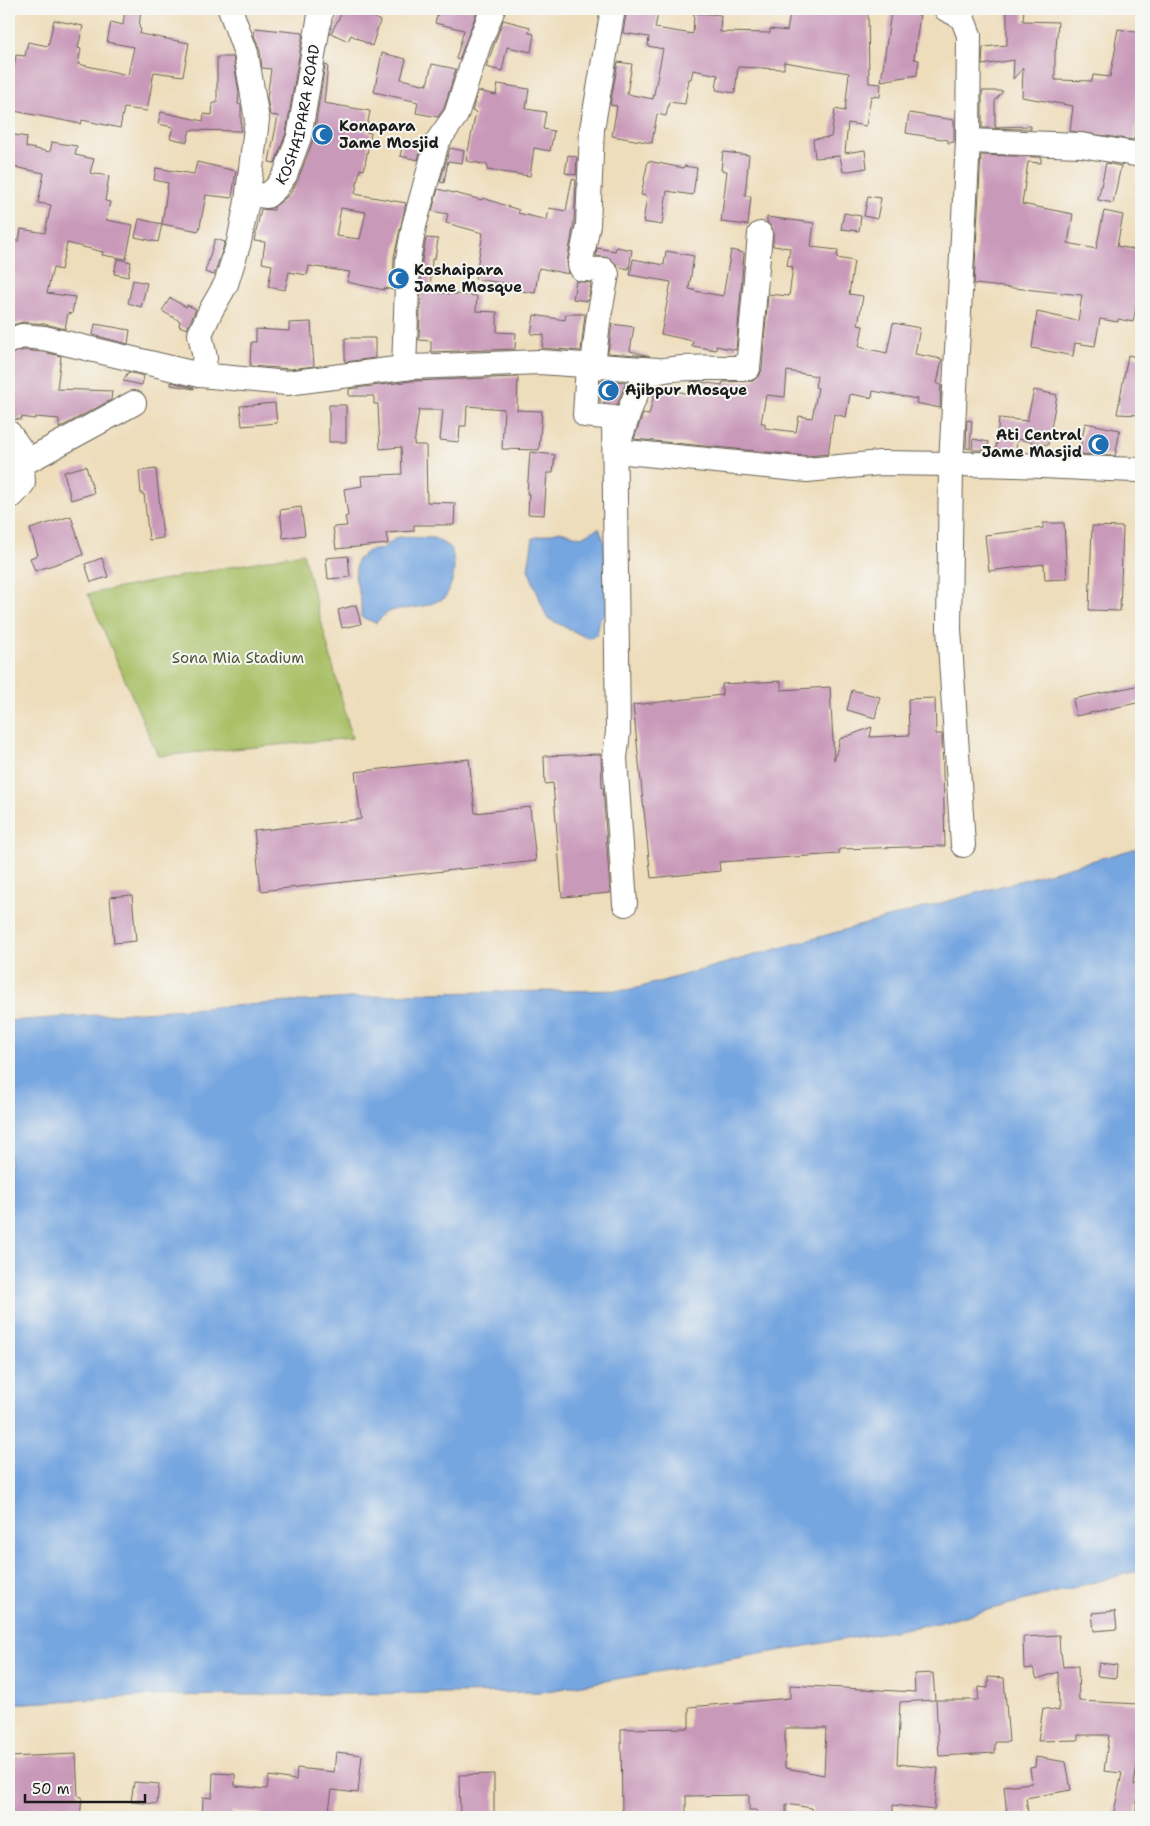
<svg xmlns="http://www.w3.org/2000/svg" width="1150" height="1826" font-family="'Shantell Sans',sans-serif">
  <rect width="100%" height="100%" fill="#f6f6f2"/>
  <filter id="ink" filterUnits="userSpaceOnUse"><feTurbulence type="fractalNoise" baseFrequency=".02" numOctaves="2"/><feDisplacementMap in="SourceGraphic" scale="10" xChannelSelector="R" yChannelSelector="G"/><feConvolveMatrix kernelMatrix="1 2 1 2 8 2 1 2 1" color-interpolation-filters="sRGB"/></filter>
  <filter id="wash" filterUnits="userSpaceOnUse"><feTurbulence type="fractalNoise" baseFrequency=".0096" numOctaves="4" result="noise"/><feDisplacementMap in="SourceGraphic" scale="20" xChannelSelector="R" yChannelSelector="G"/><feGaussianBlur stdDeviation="1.12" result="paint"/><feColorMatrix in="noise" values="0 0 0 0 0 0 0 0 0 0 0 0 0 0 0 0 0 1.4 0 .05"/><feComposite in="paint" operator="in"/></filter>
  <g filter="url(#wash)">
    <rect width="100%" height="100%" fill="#edb"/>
    <path fill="#a9c066" stroke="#626e41" d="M303 553 352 738 158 756 88 594Z"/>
    <path fill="#76a6e0" stroke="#49617e" d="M599 528 604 541 608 609 598 623 597 635 587 638 547 618 528 569 533 538 560 531 581 537Z
      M397 537 434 538 451 548C457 568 454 579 445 598 437 601 428 606 419 607 398 611 392 605 376 623L361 617V601L355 577 357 560 368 551 382 549Z
      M1141 847V1570L938 1623 542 1692 148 1696 9 1704V1021L424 993 630 990Z"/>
    <g id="blocks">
      <path fill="#c999b9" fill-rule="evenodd" d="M125 9H141L139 28 141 29 140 34 189 43 183 76 154 72 147 111 124 108 120 128 82 120 81 124 9 110V72L13 73 16 55 25 56 28 42 48 46 54 20 83 26 78 48 81 49 78 64 128 75 134 47 107 42 111 22 123 25Z
        M344 9H359L380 21 372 46 351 35 348 41 331 33Z
        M439 9H478L459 60 456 59 464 30 435 23Z
        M627 9H659L655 28 693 34 694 13 721 15 720 32 770 33V29L787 31 791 9H868L869 83 881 84 880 97 871 96 866 126 848 123 845 153 865 150 867 168 843 172 840 156 815 158 813 139 831 137 835 109 845 111 849 73 784 62V69L738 67 735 93 716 90 718 75 693 70 691 79H689L685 104 669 102 666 116 657 114 652 143 612 136 617 106 610 105 618 62 632 64 627 94 653 99 663 49 648 46 649 37 623 33Z
        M1007 9H1024L1023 21 1058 22 1056 50H1055V80L1092 81 1093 75 1110 77 1116 46 1115 45 1118 29 1141 33V98L1134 140 1070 131 1073 106 1022 97 1023 68 1013 79 1014 60 982 65 983 47 1007 45Z
        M891 12 920 15 914 59 919 60 917 75 881 81Z
        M503 20 530 27 529 33 534 34 531 52 507 47 502 71 486 67Z
        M255 28 303 33 286 133 275 163 269 162 278 116 270 115 267 98 271 69 262 68 260 51 254 35Z
        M382 53 406 59 401 79 427 85 432 64 456 69 444 109 438 117 416 113 418 102 374 92Z
        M217 57H233L239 92 238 104 241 105V131L190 130 187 142 170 138 173 127 158 124 161 112 203 121 204 114 212 115 213 103H217Z
        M325 65 328 66 324 103 370 111 366 132 371 133 364 170 360 169 355 194 406 203 394 257 393 290 384 288V290L347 282 350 272 309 266 307 275 289 272 285 290 268 287 272 265 262 263 265 242 254 241 261 209 274 210V207L290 194 298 180 313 140ZM341 208 366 212 360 239 336 236Z
        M498 84 529 89 526 109 546 112 543 129 554 131 550 151 534 148 530 176 487 170 488 165 466 161 476 112 472 111 478 91 496 95Z
        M982 91H1003L995 101V127L1031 126V129L982 128Z
        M909 113 954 120V142L948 143V140L906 133Z
        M9 134 27 137 26 147 50 152 52 142 77 146 75 155 94 159 90 173 109 176 105 201 110 202 106 220 133 225 126 259 102 255 103 252 67 243 61 270 53 268 47 293 75 297 72 314 68 313 65 329 45 324 23 322 9 326V240L19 241 21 229 45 233 51 205 38 203 44 173 9 166Z
        M404 139 422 143 418 160 400 156Z
        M450 148 464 151 462 163 448 161 444 183 440 182Z
        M723 152 749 155 745 196H751L748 225 721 222 727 171 721 170Z
        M568 155 577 157 576 175 565 173Z
        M981 155 1041 157V163L1028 162 1022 204 1073 214 1068 243 1096 249 1104 211 1123 215 1117 246 1141 251V281L1133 322 1118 319V322L1100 319 1095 346 1075 343 1073 356 1032 348 1037 312 1078 321 1082 295 974 284Z
        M648 161 683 168 684 166 697 168 693 195 667 191 662 225 643 222 647 196 641 195Z
        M197 162 236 171 232 198 206 195 199 231 162 224 168 183 154 180 156 168 194 174Z
        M1106 163 1121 166 1113 203 1098 200Z
        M572 179 576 180 574 223 567 262 569 274 539 268 535 293 508 289 509 284 475 279 483 233 446 223 448 214 432 211 438 189 482 200 483 198 519 210 518 213 547 220 549 208 566 211Z
        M868 196 881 198 877 219 864 216Z
        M844 213 861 216 859 231 841 229Z
        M767 217 814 223 811 247 838 250 837 258 854 261 849 294 863 296 858 325 863 326 859 347 887 353 893 323 920 328 915 354 942 359 937 384 941 385 940 408 916 403 917 399 873 391 872 398 850 394 846 417 834 414 828 454 807 456 634 439 643 414 649 415 656 387 690 394 692 381 722 385 723 382 753 381 760 375 762 369 768 294 789 296 793 267 787 266 790 248 773 246V229L767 222ZM787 371 817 376 815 387 818 388 812 418 799 416 796 432 765 428V423H761L766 395 785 397Z
        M139 219 162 224 158 242 135 237Z
        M426 238 438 239 435 259H432L430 292 477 296 476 311 497 312V332L516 333 515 349 431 352V341L419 340 422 260Z
        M215 239 225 242 214 275 205 272Z
        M616 247 632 250 629 269 619 267 610 258 596 256 597 248 615 251Z
        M731 250 744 253 736 350 716 346V350L692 346 693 341 661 334 671 282 630 275 633 259 664 265 666 251 694 256 689 289 694 290V291L723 296Z
        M117 259 131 262 128 277 114 274Z
        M133 280 147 283 141 307 128 303Z
        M576 281 591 283 588 301 573 299Z
        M170 298 186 307 187 305 196 309 187 329 179 326 180 321 162 311Z
        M566 314H585L581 351 542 348 544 335 531 334 534 315 565 320Z
        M311 322 314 366 291 369 250 366 251 342H256V329L289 331V323Z
        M95 324 130 330 128 344 93 335Z
        M612 324 634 327 630 351 650 356 608 353Z
        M345 338H375V358L345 362Z
        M24 350 42 352 61 356 57 389 112 391 111 400 59 428V419L35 417V419L21 417V420L9 418V354Z
        M1128 355 1141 358V415L1117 414Z
        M128 372 144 376 142 385 123 381Z
        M518 377 517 410 542 411 539 450 502 449 504 409 467 406 466 426H460L459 442 440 440 443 410H419L414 445H426L427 502 455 503 454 525H414V531L386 533 388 544 336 549 333 527 347 526 345 517 348 516 344 489 362 486 361 476 402 474 401 447 380 449 378 404H374V396H349V389L412 381Z
        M601 380 626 382 617 405 600 403Z
        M171 382 194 388V389L171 385Z
        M1034 390 1057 395 1048 445 1017 439 1016 451 996 449 999 418 1027 421Z
        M275 403 277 423 242 426 240 406Z
        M329 405H346V442H329Z
        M967 420 972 421 970 449 966 448Z
        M1085 423 1120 430 1115 456 1079 454Z
        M973 439 989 442 988 450H972Z
        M530 452 555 455 553 473H547L544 515 528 514 529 494H527Z
        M86 466 94 493 71 500 64 472Z
        M156 469 163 538 149 540 144 494H141L139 471Z
        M301 507 305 535 283 538 280 510Z
        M71 516 83 555 35 571 30 558 38 555 30 529Z
        M1043 523H1064L1067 579 1045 580 1044 564 989 571 985 535 1043 528Z
        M1092 526 1123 527 1120 611 1089 610Z
        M348 556 350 577 328 579 326 558Z
        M102 558 108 577 91 582 85 564Z
        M356 605 361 624 342 628 338 610Z
        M781 681V690L830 687 834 760 840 739 872 727 870 737 909 735 908 699 935 698 936 734H942L945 846 839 849V854L719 862 720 871 651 878 633 705 722 695V684Z
        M1141 685V702L1076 716 1073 699Z
        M852 690 880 697 875 718 847 710Z
        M601 754 602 788 603 787 610 893 562 897 553 783 545 784 544 756Z
        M469 759 475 813 530 807 536 861 261 891 254 831 361 819 355 772Z
        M132 895 136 941 114 943 110 897Z
        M1115 1611 1117 1629 1094 1631 1092 1613Z
        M1059 1635 1060 1653H1061L1063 1667 1078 1666 1079 1701 1139 1704V1753L1134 1785 1139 1786 1135 1817H1113L1122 1773 1104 1771 1109 1735H1078V1740L1038 1741 1043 1708 1059 1711 1058 1672 1037 1679 1033 1668 1024 1669 1023 1637Z
        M1099 1663 1117 1665 1116 1678 1097 1676Z
        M933 1673 935 1700 900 1702 897 1764 938 1768 934 1810 893 1805V1817H812V1808L786 1804V1817H757V1810H749V1795L686 1796V1817H622L621 1729 689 1728V1707L790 1698V1685L915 1692 914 1674ZM785 1728H826L824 1775 785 1768Z
        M988 1677 1004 1678 1009 1742H995V1753L939 1756 936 1700H978L979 1687 988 1688Z
        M336 1752 362 1755 358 1793 332 1790 328 1817H262V1814L232 1811V1817H202L203 1797 212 1798 213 1773 235 1774V1786L267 1789 269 1776 296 1780 297 1768 334 1772Z
        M76 1754 78 1796 82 1797 80 1817H9L11 1787H9V1757Z
        M1036 1757 1066 1762 1071 1790 1026 1798 1028 1813 1007 1815 1004 1786 1032 1783 1030 1768 1035 1767Z
        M494 1774V1816H460L459 1775Z
        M134 1782 159 1784 157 1804 131 1802Z"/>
    </g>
  </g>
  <g filter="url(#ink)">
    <use href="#blocks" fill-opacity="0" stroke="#666054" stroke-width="1"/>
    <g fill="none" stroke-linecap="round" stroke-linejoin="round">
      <defs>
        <g id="minor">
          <path d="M968 141 1081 145 1141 155"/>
          <path id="s1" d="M248 194 267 196 276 188 285 175 299 137 321 9"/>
          <path d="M9 341 22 336 44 338 200 375 287 383 411 367 539 362 658 370"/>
          <path d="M588 365 585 415 614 418 618 732 615 758 625 904"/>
          <path d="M593 365 598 322 607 274 604 270 582 269 580 265 588 225 592 129 613 9"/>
          <path d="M404 368 408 259 414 226 437 142 456 115 478 46 493 9"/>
          <path d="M697 368H748C725 369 662 363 646 377 636 386 621 436 616 451L807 470 881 463 951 464 968 141 969 35 962 17 946 9"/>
          <path d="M748 368 760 234"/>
          <path d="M200 375 205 358 200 334 210 312 226 284 239 242 247 201 257 120 246 53 230 9"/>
          <path d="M9 433 21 450 23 483 13 495 9 496"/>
          <path d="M22 464 134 403"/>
          <path d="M963 845 949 629 951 464C1015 463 1078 469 1141 470"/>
        </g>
      </defs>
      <use href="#minor" stroke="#666054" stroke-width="26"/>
      <use href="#minor" stroke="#fff" stroke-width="24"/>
    </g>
  </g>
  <defs>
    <symbol id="mosque-disc" viewBox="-11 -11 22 22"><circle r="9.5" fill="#1f6fb2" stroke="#f6f6f2"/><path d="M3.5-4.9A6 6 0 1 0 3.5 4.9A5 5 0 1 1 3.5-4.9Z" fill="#fff"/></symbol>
  </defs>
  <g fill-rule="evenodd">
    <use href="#mosque-disc" x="310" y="122" width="25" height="25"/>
    <use href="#mosque-disc" x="386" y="266" width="25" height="25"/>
    <use href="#mosque-disc" x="596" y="378" width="25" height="25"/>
    <use href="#mosque-disc" x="1086" y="432" width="25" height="25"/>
  </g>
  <g text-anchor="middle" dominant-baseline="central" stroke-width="4" stroke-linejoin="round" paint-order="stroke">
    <g font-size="15" fill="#1c1c1c" stroke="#f6f6f2">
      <text stroke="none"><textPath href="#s1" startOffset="109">KOSHAIPARA ROAD</textPath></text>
    </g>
    <g font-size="15" font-weight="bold" fill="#1c1c1c" stroke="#f6f6f2" text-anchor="start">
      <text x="339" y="126">Konapara<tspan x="339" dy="17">Jame Mosjid</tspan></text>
      <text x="414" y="270">Koshaipara<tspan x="414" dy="17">Jame Mosque</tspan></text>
      <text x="625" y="390">Ajibpur Mosque</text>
      <text x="1082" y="435" text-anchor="end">Ati Central<tspan x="1082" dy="17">Jame Masjid</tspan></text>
    </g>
    <g font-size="15" fill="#4d5536" stroke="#f6f6f2">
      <text x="238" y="658">Sona Mia Stadium</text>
    </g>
  </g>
  <rect width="1150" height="1826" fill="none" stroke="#f6f6f2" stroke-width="30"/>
  <path d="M25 1794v8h120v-8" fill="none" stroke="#1c1c1c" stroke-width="2.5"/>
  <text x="32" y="1794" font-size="15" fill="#1c1c1c" stroke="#f6f6f2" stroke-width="4" paint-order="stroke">50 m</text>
</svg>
